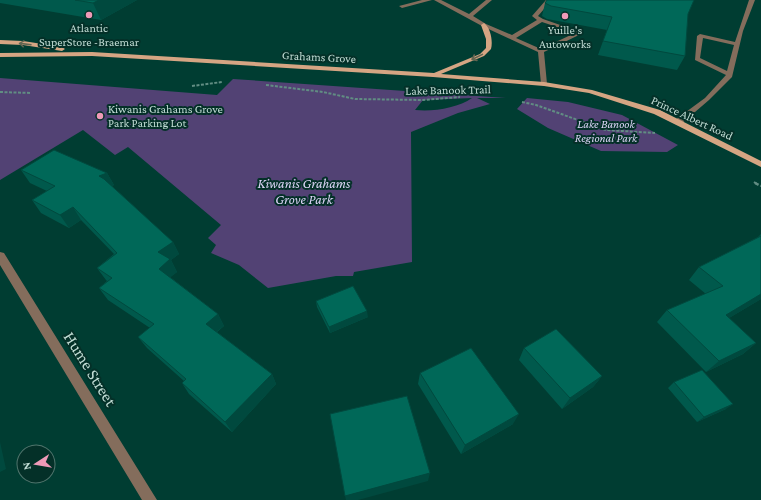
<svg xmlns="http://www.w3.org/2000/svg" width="761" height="500" font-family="'Crimson Pro',serif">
  <rect width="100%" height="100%" fill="#003d32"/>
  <path fill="#524274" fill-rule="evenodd" d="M0 78 217 95 233 79 506 98H477L490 104 458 113 411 132 412 262 354 272 353 276H336L268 288 239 265 211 253 216 245 208 238 221 225 128 147 115 155 83 130 0 180ZM472 98C458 108 433 112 415 110L423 100Z
    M527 98 568 102 622 115 678 145 667 152 601 151 548 128 517 109Z"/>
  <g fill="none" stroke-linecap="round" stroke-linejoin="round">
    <path stroke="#618d83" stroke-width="2" stroke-dasharray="3 1.5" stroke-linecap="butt" d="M266 85 323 92 355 99 423 100 460 97
      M192 86 222 82
      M0 92 31 93
      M522 102 536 105 606 130 655 133
      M754 182 757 184"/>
    <path stroke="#618d83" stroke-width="2.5" stroke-dasharray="4 2" stroke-linecap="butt" d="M755 183 761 186"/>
    <path fill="#846d5c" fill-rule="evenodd" d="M422 0H432L402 8 399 6Z
      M434 0H441L469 14 486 0H492L473 16 486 24 512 35 537 20 532 16 546 0H557V2H550L538 16 543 19 583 33 544 52 547 84 544 86 541 84 538 52 482 26ZM542 22 575 33 541 49 516 38Z
      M749 0H755L743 31 732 77 709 100 681 124H675V120L705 98 726 75 695 60 697 36 700 34 735 42ZM703 38 734 45 727 71 700 58Z
      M0 252 4 253 157 500H142L0 265Z"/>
    <path fill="#d5a583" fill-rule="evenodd" d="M484 23C491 28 493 42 491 49L484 56 441 74 544 82 592 90 660 110 761 161V167L654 114 589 93 544 86 433 77 92 56 0 57V53L92 52 434 73 480 54 486 48V39L481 25Z
      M0 40 23 41 62 47 65 49 62 51 23 45 0 44Z"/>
  </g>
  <path fill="#00594c" d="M0 0H137L101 20 0 3Z
    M545 3 688 14 685 56 677 70 598 55 607 30 547 19 542 16Z
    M21 170 107 173 114 185 112 186 173 242 179 254 171 260 177 272 170 277 218 314 224 326 217 332 272 374 276 384 232 432 189 394 182 383 184 381 147 348 138 337 150 328 108 300 99 288 107 281 106 280 97 268 114 254 81 220 69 228 41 213 32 200 47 191 30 183Z
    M761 234V299L729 318 756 343 743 354 706 372 657 322 667 310 706 294 689 280 699 267 758 237Z
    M316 301 368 317 330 333 317 307Z
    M524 348 602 376 593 387 562 409 519 360Z
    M420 373 513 424 461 454 418 384Z
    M674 382 726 409 697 422 668 388Z"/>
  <path fill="#00493e" d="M99 0H137L101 20 93 3Z
    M107 173 114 185 106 189 99 176Z
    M73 207 81 220 69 228 60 215Z
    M173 242 179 254 171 260 177 272 166 281 159 269 158 252Z
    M761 294V299L714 327 726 315Z
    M367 311 368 317 330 333 329 327Z
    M218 314 224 326 212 335 206 324Z
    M756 343 743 354 706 372 719 361Z
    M272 374 276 384 232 432 225 422Z
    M602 376 593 387 562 409 570 398Z
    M733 404 726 409 697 422 704 417Z
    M519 414 513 424 461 454 465 445Z
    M0 442 6 469 0 472Z
    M430 473 428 481 358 500H346L345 496Z"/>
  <path fill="#006858" stroke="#00493e" d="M75 0H99L93 3Z
    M547 0H694L688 14 685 56 603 41 612 17 551 6 545 3Z
    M54 150 107 173 99 176 104 179 173 242 158 252 170 259 159 269 218 314 206 324 272 374 225 422 182 383 186 379 138 337 154 324 99 288 112 278 97 268 117 253 73 207 60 215 32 200 55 186 21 170Z
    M761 236V294L726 315 756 343 719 361 667 310 723 286 699 267Z
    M353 286 367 311 329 327 316 301Z
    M556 329 602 376 570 398 524 348Z
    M471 348 519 414 465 445 420 373Z
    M702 370 733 404 704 417 674 382Z
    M407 396 430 473 345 496 330 414Z"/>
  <defs><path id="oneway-shaft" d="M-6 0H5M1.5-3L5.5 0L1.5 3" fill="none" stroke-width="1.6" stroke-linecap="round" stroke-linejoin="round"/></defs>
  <g stroke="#626551">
    <use href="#oneway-shaft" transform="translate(25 44) rotate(-173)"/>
    <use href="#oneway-shaft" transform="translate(477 57) rotate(154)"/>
  </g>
  <g fill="#ef9ab8" stroke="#043028" stroke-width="1.5">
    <circle cx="89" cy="15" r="4"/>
    <circle cx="565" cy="16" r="4"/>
    <circle cx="100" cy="116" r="4"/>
  </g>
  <g text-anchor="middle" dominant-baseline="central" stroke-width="4" stroke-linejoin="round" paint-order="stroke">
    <g font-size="12" fill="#c1dcd4" stroke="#043028">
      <text x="89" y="28">Atlantic<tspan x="89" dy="14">SuperStore -Braemar</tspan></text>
      <text x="565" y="30">Yuille's<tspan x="565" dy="14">Autoworks</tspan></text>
      <text x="108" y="109" text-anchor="start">Kiwanis Grahams Grove<tspan x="108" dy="14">Park Parking Lot</tspan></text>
    </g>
    <g font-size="12" fill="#c1dcd4" stroke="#043028">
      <text transform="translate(319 57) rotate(3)">Grahams Grove</text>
      <text transform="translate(448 90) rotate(-1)">Lake Banook Trail</text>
      <text transform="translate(692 118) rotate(25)">Prince Albert Road</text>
    </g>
    <g font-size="12" font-style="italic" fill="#dcd4f6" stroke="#043028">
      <text x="606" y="124">Lake Banook<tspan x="606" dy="14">Regional Park</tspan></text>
    </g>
    <g font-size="14" font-style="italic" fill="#dcd4f6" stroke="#043028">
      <text x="304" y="183">Kiwanis Grahams<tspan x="304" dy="16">Grove Park</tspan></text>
    </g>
    <g font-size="17" fill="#c1dcd4" stroke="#043028">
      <text transform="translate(90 369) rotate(58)">Hume Street</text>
    </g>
  </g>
  <g transform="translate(36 464) rotate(258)"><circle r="19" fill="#043028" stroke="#50756d"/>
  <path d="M0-3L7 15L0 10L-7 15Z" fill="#ef9ab8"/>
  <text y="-6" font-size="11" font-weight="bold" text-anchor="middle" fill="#c1dcd4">N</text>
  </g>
</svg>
